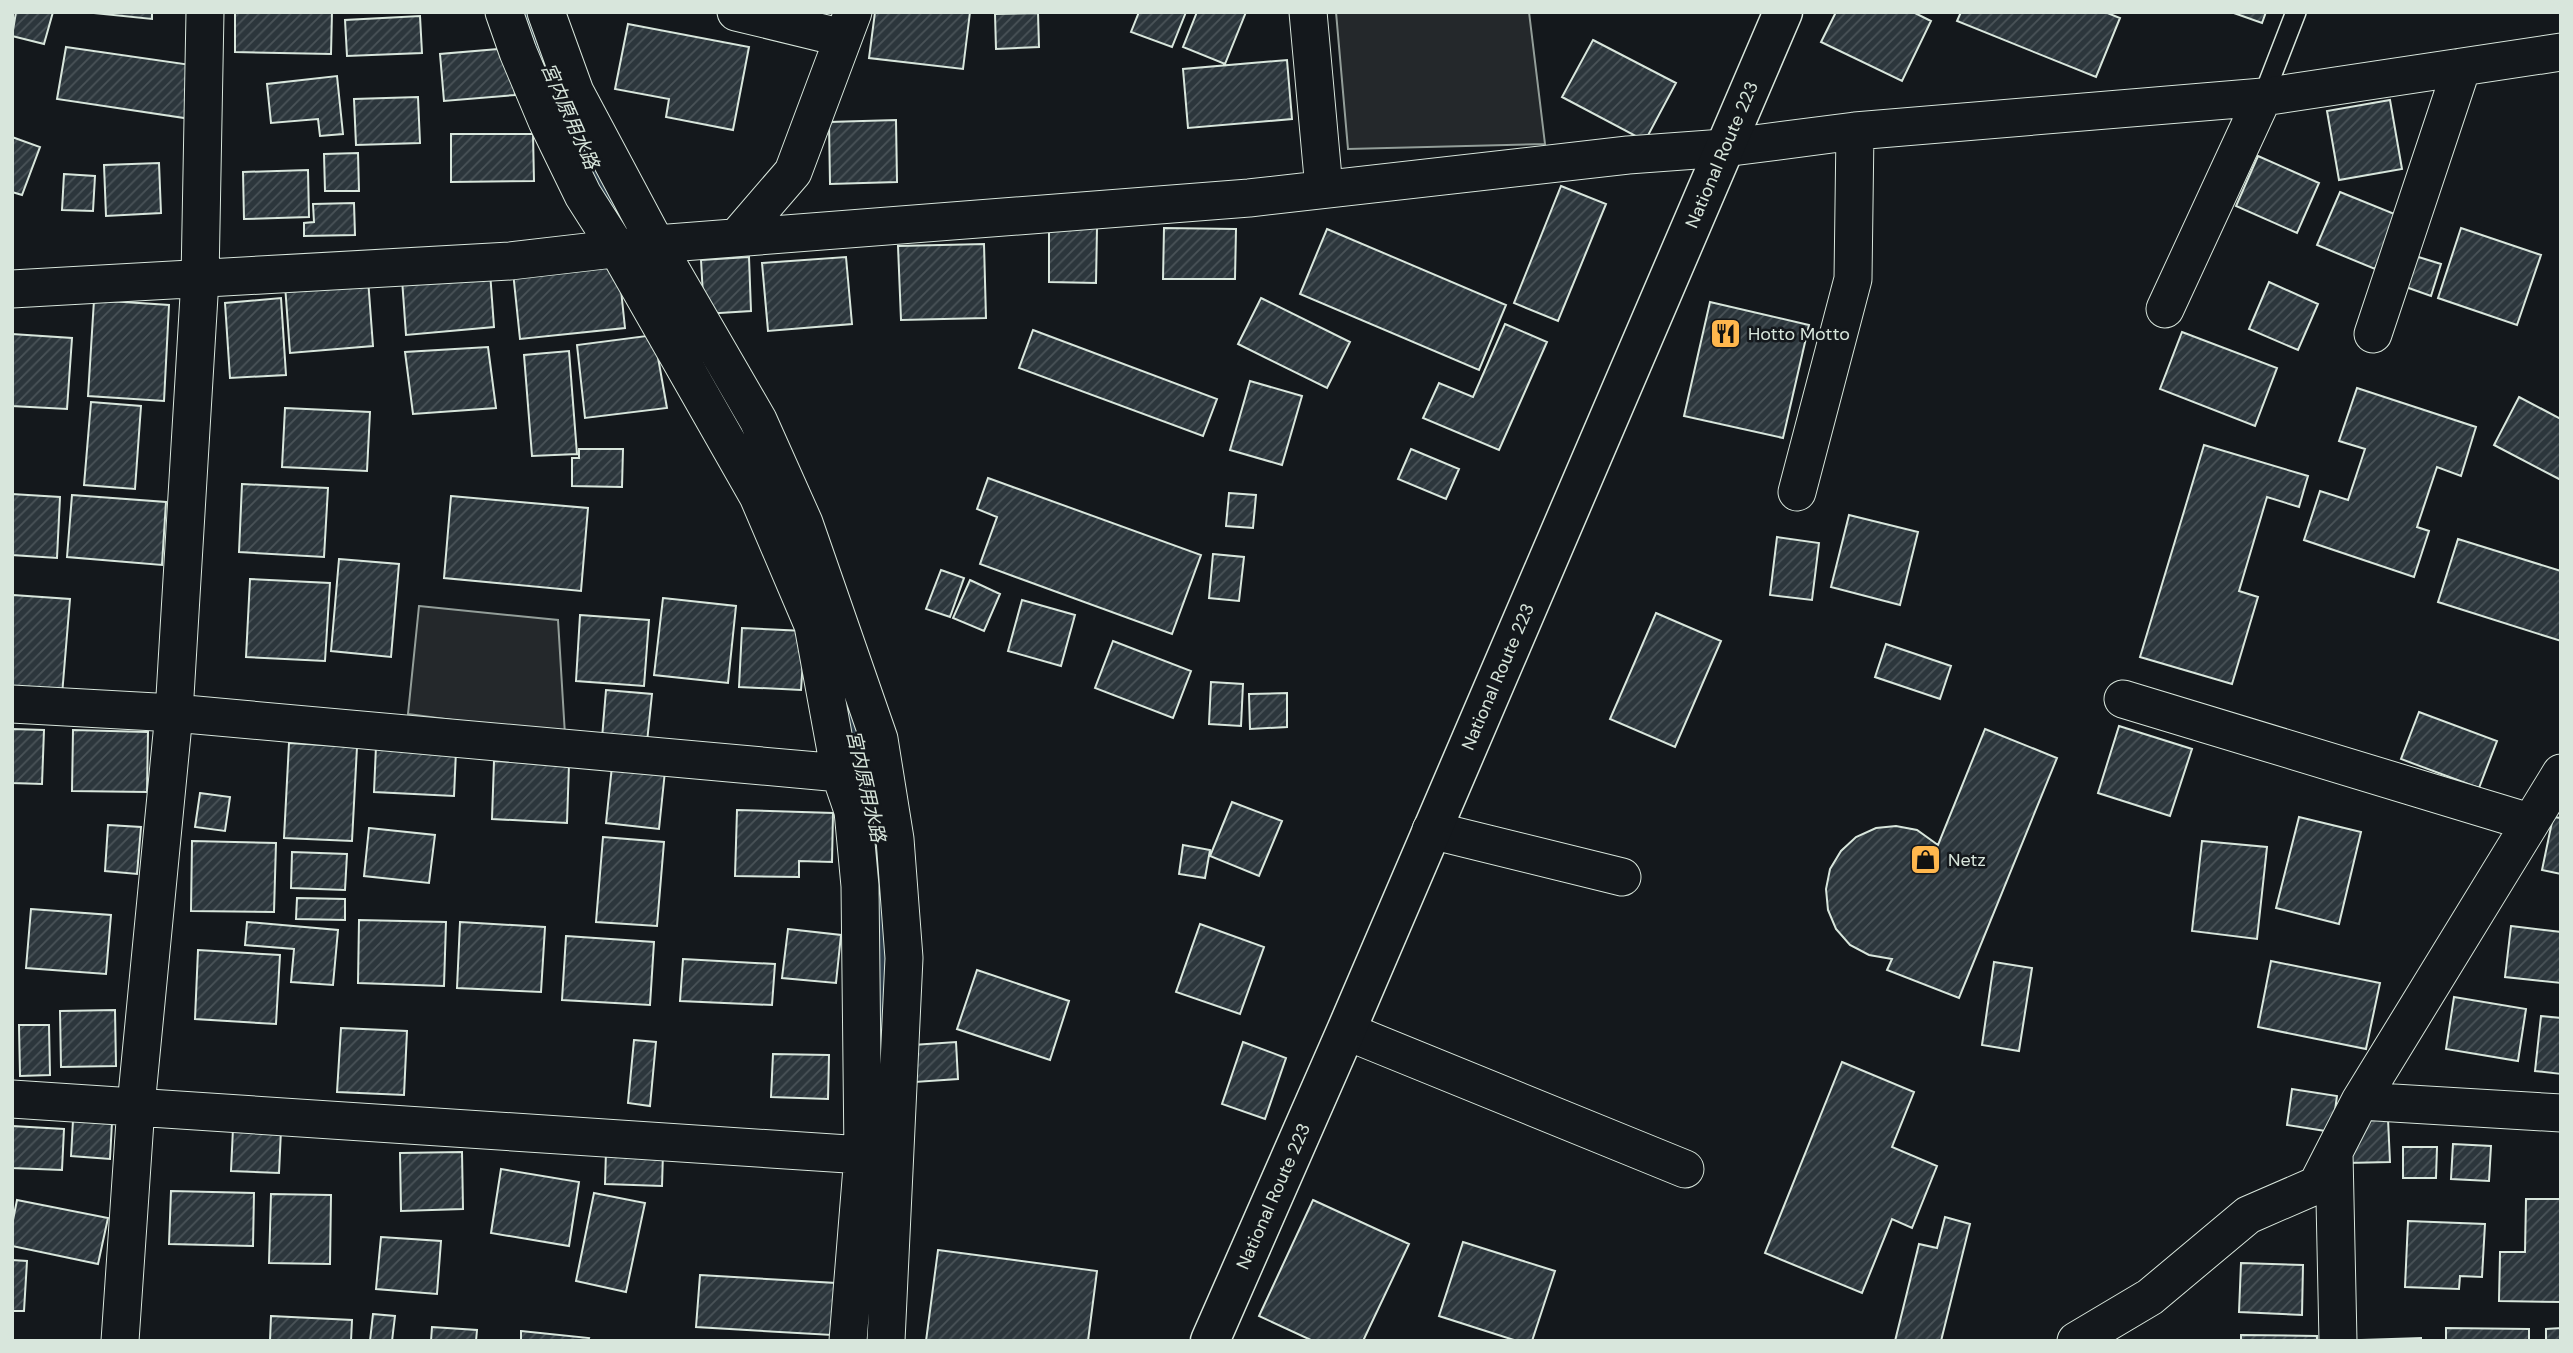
<svg xmlns="http://www.w3.org/2000/svg" width="2573" height="1353" font-family="'DM Sans','Noto Sans JP',sans-serif">
  <defs>
    <pattern id="building-hatch" width="6" height="6" patternUnits="userSpaceOnUse" patternTransform="scale(1.75)"><rect width="6" height="6" fill="#2c363c"/><path d="M-1 1l2-2M0 6l6-6M5 7l2-2" fill="none" stroke="#4a5358"/></pattern>
  </defs>
  <rect width="100%" height="100%" fill="#14181c"/>
  <path fill="#24282b" stroke="#939e99" stroke-width="2" d="M1336 12H1529L1545 144 1348 149Z
    M419 606 558 620 565 735 408 714Z"/>
  <g fill="none" stroke-linecap="round" stroke-linejoin="round">
    <path stroke="#2f3f4d" stroke-width="44" d="M525 12 615 219
      M828 644 845 697 873 804 886 887 881 1099"/>
  </g>
  <path fill="url(#building-hatch)" stroke="#d8e6dc" stroke-width="2" d="M16 12H53L44 44 12 36Z
    M84 12H152V19Z
    M235 12H332L331 54 235 52Z
    M875 12H970L963 69 869 58Z
    M1139 12H1186L1172 47 1131 32Z
    M1197 12H1246L1225 64 1183 47Z
    M1836 12H1913L1931 21 1902 81 1821 42Z
    M1961 12H2105L2120 18 2096 77 1957 21Z
    M2231 12H2266L2262 23Z
    M1038 13 1039 47 996 49 995 14Z
    M420 16 422 53 347 56 345 20Z
    M628 24 749 47 733 130 666 117 669 99 615 89Z
    M1593 40 1676 83 1645 141 1562 97Z
    M66 47 198 66 191 119 57 99Z
    M511 48 515 95 444 101 440 54Z
    M1287 60 1292 119 1188 128 1183 69Z
    M337 76 343 134 320 136 318 119 271 123 267 84Z
    M418 97 420 143 356 145 354 99Z
    M2390 100 2402 169 2339 180 2327 111Z
    M896 120 897 182 830 184 829 122Z
    M451 134H533L534 181 451 182Z
    M12 137 40 147 22 195 12 192Z
    M358 153 359 191H325L324 154Z
    M2258 156 2319 183 2297 233 2236 206Z
    M159 163 161 213 106 216 104 165Z
    M308 170 309 217 244 219 243 172Z
    M64 174 95 176 93 211 62 210Z
    M1561 186 1606 204 1558 321 1514 303Z
    M2340 192 2397 215 2375 269 2317 245Z
    M354 203 355 235 304 236V223L314 222 313 204Z
    M1049 227 1097 228 1096 283 1049 282Z
    M1164 228 1236 229 1235 279H1163Z
    M2461 228 2541 255 2517 325 2438 298Z
    M1327 229 1506 305 1479 370 1300 294Z
    M984 244 986 318 901 320 898 246Z
    M2412 255 2441 264 2431 296 2403 286Z
    M749 257 751 311 704 314 701 260Z
    M846 257 852 324 768 331 762 263Z
    M618 261 625 328 520 339 513 272Z
    M490 272 494 327 406 335 402 279Z
    M368 279 373 346 290 353 285 285Z
    M2269 282 2318 304 2298 350 2249 329Z
    M281 298 286 375 230 378 225 303Z
    M1261 298 1350 342 1327 388 1238 344Z
    M94 300 169 305 164 401 88 396Z
    M1710 302 1809 325 1783 438 1684 416Z
    M1505 324 1547 342 1499 450 1423 418 1439 383 1473 397Z
    M1033 330 1217 399 1203 436 1019 368Z
    M2182 332 2277 368 2255 426 2160 389Z
    M12 334 72 338 67 409 12 406Z
    M654 335 667 408 585 418 577 345Z
    M488 347 496 408 413 414 405 352Z
    M569 351 577 454 532 456 524 355Z
    M1250 381 1302 396 1282 465 1230 450Z
    M2357 388 2476 427 2461 476 2437 467 2417 527 2429 531 2414 577 2304 540 2320 491 2348 500 2365 449 2339 441Z
    M2519 397 2561 419V480L2494 445Z
    M91 402 141 406 135 489 84 485Z
    M285 408 370 412 367 471 282 467Z
    M2204 445 2308 476 2299 507 2267 497 2239 591 2258 597 2232 684 2140 657Z
    M579 449H623L622 487 572 486V458H579Z
    M1411 449 1459 469 1446 499 1398 479Z
    M988 478 1201 555 1172 634 980 564 997 517 977 509Z
    M242 484 328 488 324 557 239 552Z
    M1229 493 1256 495 1253 528 1226 526Z
    M12 494 60 497 57 558 12 555Z
    M72 495 166 502 162 565 67 557Z
    M451 496 588 508 581 591 444 578Z
    M1849 515 1918 532 1900 605 1831 587Z
    M1777 537 1819 543 1812 600 1770 595Z
    M2458 539 2561 571V641L2438 602Z
    M1213 554 1244 557 1239 601 1209 598Z
    M339 559 399 564 391 657 331 651Z
    M941 570 964 578 950 617 926 609Z
    M250 579 330 583 325 661 246 657Z
    M970 580 1000 594 984 631 953 618Z
    M13 595 70 599 62 695 12 691Z
    M663 598 736 606 728 683 654 675Z
    M1022 600 1075 615 1061 666 1008 651Z
    M1656 613 1721 641 1675 747 1610 719Z
    M580 615 649 620 644 686 576 681Z
    M742 628 805 631 801 690 739 687Z
    M1113 641 1191 671 1173 718 1095 688Z
    M1886 644 1951 666 1940 699 1875 677Z
    M1211 682 1243 684 1241 726 1209 724Z
    M606 690 652 694 647 742 602 738Z
    M1287 693V727L1250 729 1249 694Z
    M2419 712 2497 741 2479 788 2401 759Z
    M2119 726 2192 749 2170 816 2098 793Z
    M12 729 44 730 42 784 12 783Z
    M1985 729 2057 758 1959 998 1887 970 1892 959 1869 955 1850 945 1836 929 1828 910 1826 889 1830 869 1841 851 1856 837 1876 828 1896 826 1917 830 1938 845Z
    M73 730 148 732 147 792 72 791Z
    M289 743 357 747 352 841 284 838Z
    M376 746 456 751 454 796 374 792Z
    M494 761 569 764 567 823 492 819Z
    M612 766 665 771 659 829 606 823Z
    M200 793 230 797 225 831 195 827Z
    M1232 802 1282 821 1259 876 1210 856Z
    M737 810 833 813 832 862 799 861V877L735 876Z
    M2299 817 2361 832 2339 924 2276 908Z
    M2553 817 2561 818V874L2542 870Z
    M108 825 141 827 137 874 105 871Z
    M369 828 435 835 429 883 364 876Z
    M603 837 664 842 657 926 596 922Z
    M192 841 276 843 274 912 191 911Z
    M2202 841 2267 847 2257 939 2192 931Z
    M1183 845 1210 850 1205 878 1179 874Z
    M292 852 347 854 345 890 291 888Z
    M297 898 345 899V920L296 919Z
    M31 909 111 915 106 974 26 968Z
    M359 920 446 922 444 986 358 983Z
    M247 922 338 930 333 985 291 982 294 949 245 945Z
    M460 922 545 927 541 992 457 988Z
    M1200 924 1264 947 1240 1014 1176 992Z
    M2511 926 2561 932V983L2505 977Z
    M788 929 841 935 836 983 782 978Z
    M566 936 654 942 650 1005 562 1000Z
    M198 950 280 955 276 1024 195 1019Z
    M683 959 775 964 772 1005 680 1001Z
    M2271 961 2380 983 2366 1049 2258 1027Z
    M1994 962 2032 968 2019 1051 1982 1045Z
    M977 970 1069 1001 1050 1060 957 1029Z
    M2454 997 2526 1009 2518 1061 2446 1049Z
    M115 1010 116 1066 61 1067 60 1011Z
    M2541 1016 2561 1018V1074L2535 1071Z
    M19 1025H49L50 1075 20 1076Z
    M341 1028 407 1031 404 1095 337 1092Z
    M634 1040 656 1042 650 1106 628 1103Z
    M956 1042 958 1079 915 1082 913 1045Z
    M1243 1042 1286 1058 1265 1119 1222 1104Z
    M773 1054 829 1055 828 1099 771 1097Z
    M1842 1062 1914 1092 1892 1147 1937 1166 1912 1228 1892 1219 1862 1293 1765 1253Z
    M2292 1089 2337 1096 2332 1132 2287 1125Z
    M2357 1119H2388L2390 1162 2347 1163Z
    M73 1120 112 1122 110 1159 71 1156Z
    M12 1126 64 1129 62 1170 12 1168Z
    M233 1128 281 1130 279 1173 231 1171Z
    M2453 1144 2491 1146 2489 1181 2451 1179Z
    M2403 1147H2437L2436 1178H2403Z
    M606 1151 663 1153 662 1186 605 1184Z
    M462 1152 463 1209 401 1211 400 1153Z
    M501 1169 579 1182 569 1246 491 1233Z
    M171 1191 254 1193 253 1246 169 1244Z
    M594 1193 645 1203 626 1292 576 1281Z
    M271 1194 331 1195 330 1264 269 1263Z
    M2526 1199H2561V1302L2499 1301 2500 1252H2525Z
    M17 1200 108 1218 98 1264 12 1246V1225Z
    M1313 1200 1409 1244 1363 1341H1313L1259 1316Z
    M1945 1217 1970 1224 1941 1341H1895L1919 1244 1937 1248Z
    M2408 1221 2485 1224 2482 1277 2460 1276 2459 1289 2405 1287Z
    M381 1237 441 1241 437 1294 376 1289Z
    M1463 1242 1555 1271 1532 1341H1517L1439 1316Z
    M938 1250 1097 1271 1088 1341H926Z
    M12 1260 27 1261 24 1311H12Z
    M2241 1263 2303 1265 2302 1315 2239 1312Z
    M700 1275 836 1283 832 1335 696 1327Z
    M373 1314 395 1316 392 1341H370Z
    M271 1316 352 1320 351 1341H270Z
    M432 1327 477 1330 476 1341H431Z
    M2446 1328 2529 1329V1341H2446Z
    M2561 1328V1341H2546V1329Z
    M521 1331 589 1338 588 1341H521Z
    M2241 1335 2317 1336V1341H2241Z
    M2421 1338V1341H2362V1340Z"/>
  <g fill="none" stroke-linecap="round" stroke-linejoin="round">
    <defs>
      <path id="lane" d="M2263 97 2296 12"/>
      <path id="street" d="M504 12 518 52 547 121 583 195 618 250 758 496 813 625 840 773 853 811 860 886 863 1155 848 1341
        M546 12 575 92 656 244 758 420 804 523 879 739 895 839 904 958 886 1341
        M736 12 843 38
        M1308 12 1324 189
        M737 237 793 172 853 12
        M12 289 510 261 656 244 1249 198 1628 155 1724 148 1855 131 2263 97 2561 52
        M2165 309 2263 97
        M2373 334 2462 67
        M1797 492 1853 279 1855 131
        M2123 699 2529 822
        M12 704 174 713 840 773
        M1431 830 1622 877
        M1346 1031 1685 1169
        M12 1099 863 1155
        M2360 1101 2561 1113
        M2334 1153 2338 1341
        M120 1341 136 1106 174 713 200 279 205 12
        M2076 1341 2150 1297 2248 1215 2317 1185 2360 1101 2561 773"/>
      <g id="highway">
        <path id="s1" d="M1210 1341 1346 1031 1783 12"/>
      </g>
    </defs>
    <use href="#lane" stroke="#d8e6dc" stroke-width="22"/>
    <use href="#street" stroke="#d8e6dc" stroke-width="39"/>
    <use href="#highway" stroke="#d8e6dc" stroke-width="41"/>
    <use href="#lane" stroke="#14181c" stroke-width="19"/>
    <use href="#street" stroke="#14181c" stroke-width="37"/>
    <use href="#highway" stroke="#14181c" stroke-width="38"/>
  </g>
  <defs>
    <symbol id="restaurant-square" viewBox="-11 -11 22 22"><rect x="-9" y="-9" width="18" height="18" rx="4" fill="#ffb74d" stroke="#14181c"/><path d="M-5-6h1v4h1v-4h1v4h1v-4h1v5L-1.5 .5V6h-2V.5L-5-1ZM5-6V6H3V1.5H1.5Q1.5-4 5-6Z" fill="#111"/></symbol>
    <symbol id="shop-square" viewBox="-11 -11 22 22"><rect x="-9" y="-9" width="18" height="18" rx="4" fill="#ffb74d" stroke="#14181c"/><path d="M-5-2.5h2.3a2.7 3.5 0 0 1 5.4 0H5L5.5 6h-11ZM-1.5-2.5h3a1.5 2.3 0 0 0-3 0Z" fill="#111"/></symbol>
  </defs>
  <g fill-rule="evenodd">
    <use href="#restaurant-square" x="1708" y="316" width="35" height="35"/>
    <use href="#shop-square" x="1908" y="842" width="35" height="35"/>
  </g>
  <g text-anchor="middle" dominant-baseline="central" stroke-width="5" stroke-linejoin="round" paint-order="stroke">
    <g font-size="18" fill="#d8e6dc" stroke="#14181c">
      <text stroke="none"><textPath href="#s1" startOffset="1292">National Route 223</textPath></text>
      <text stroke="none"><textPath href="#s1" startOffset="724">National Route 223</textPath></text>
      <text stroke="none"><textPath href="#s1" startOffset="158">National Route 223</textPath></text>
    </g>
    <g font-size="18" fill="#d8e6dc" stroke="#14181c" text-anchor="start">
      <text x="1748" y="334">Hotto Motto</text>
      <text x="1948" y="860">Netz</text>
    </g>
    <g font-size="19" font-style="italic" fill="#d8e6dc" stroke="#14181c">
      <text transform="translate(570 116) rotate(66)">宮内原用水路</text>
      <text transform="translate(866 786) rotate(77)">宮内原用水路</text>
    </g>
  </g>
  <rect width="2573" height="1353" fill="none" stroke="#d8e6dc" stroke-width="28"/>
</svg>
